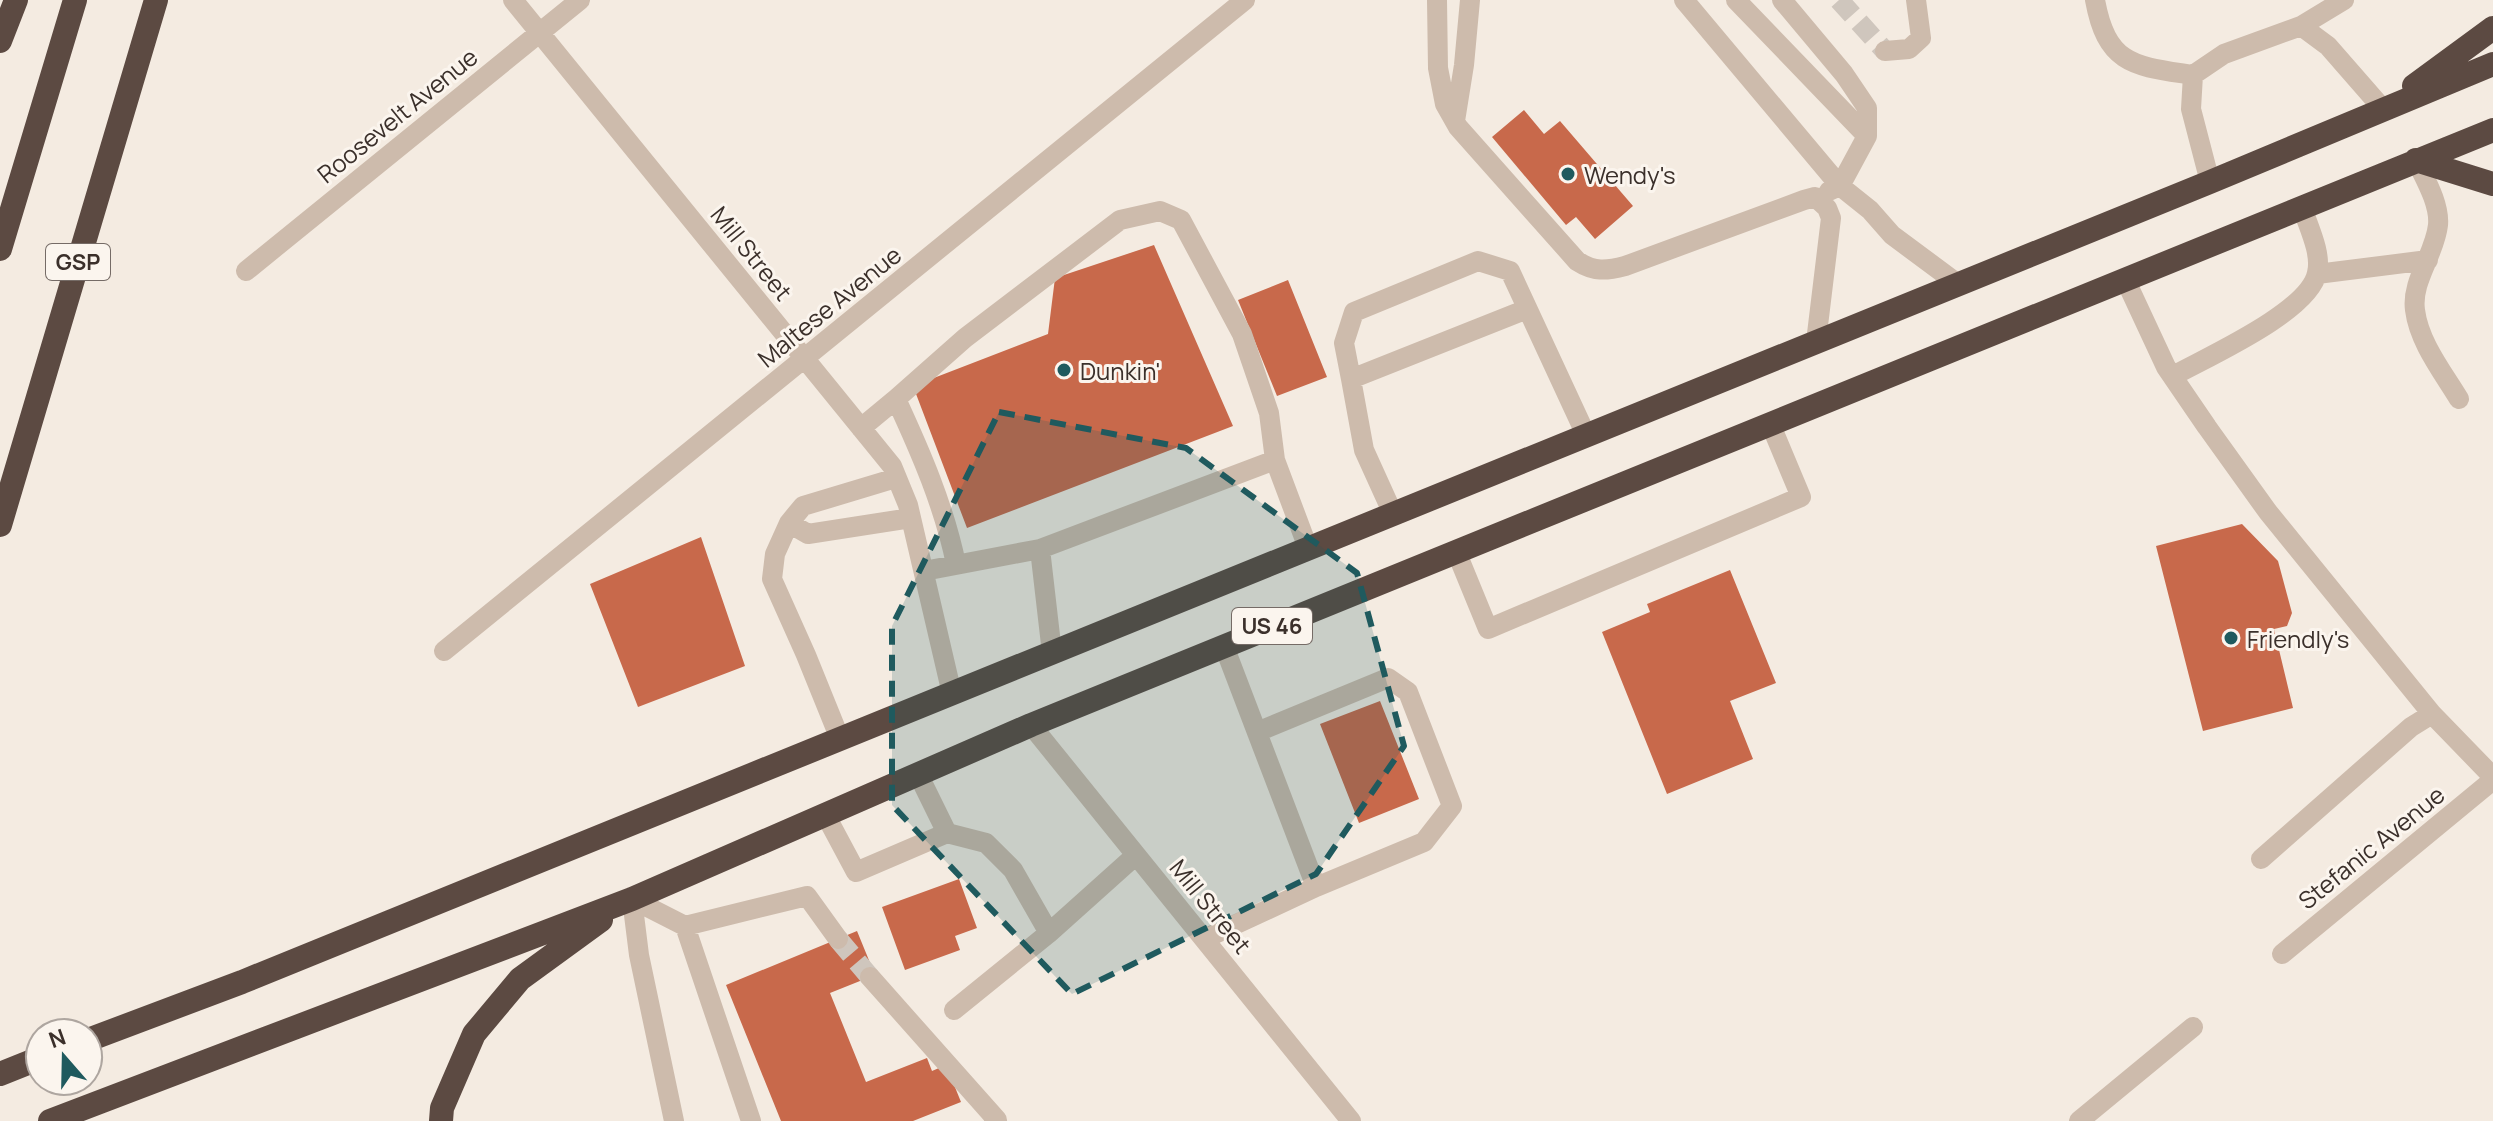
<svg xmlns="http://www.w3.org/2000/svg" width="2493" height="1121" font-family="Manrope,sans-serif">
  <rect width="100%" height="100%" fill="#f4ebe1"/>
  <path fill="#c8694b" d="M1524 110 1544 134 1560 121 1633 206 1595 239 1576 217 1566 225 1492 137Z
    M1154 245 1233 426 967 528 913 386 1048 334 1055 278Z
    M1288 280 1327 377 1277 396 1238 300Z
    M2242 524 2278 561 2292 613 2287 626 2274 629 2293 708 2203 731 2156 546Z
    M701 537 745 666 638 707 590 584Z
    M1730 570 1776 683 1730 701 1753 759 1667 794 1602 632 1650 612 1647 604Z
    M1380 701 1419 799 1359 823 1320 724Z
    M959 879 977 928 955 936 960 950 905 970 882 907Z
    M857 931 875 975 830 993 866 1082 927 1058 932 1071 946 1065 961 1102 913 1121H781L726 985Z"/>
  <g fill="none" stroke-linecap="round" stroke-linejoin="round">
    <path stroke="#cfc6bd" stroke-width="20" stroke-dasharray="20 10" stroke-linecap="butt" d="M1839 0 1885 51
      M838 939 870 977"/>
    <path stroke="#cdbbac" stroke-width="20" d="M513 0 892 466 908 505 952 694
      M1437 0 1438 68 1445 104 1458 127 1577 261C1594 272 1606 271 1625 266L1804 200 1815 197 1827 208 1831 218 1816 342
      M1684 0 1840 186 1870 210 1892 235 1958 284
      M1736 0 1867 136
      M1782 0 1844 74 1867 108V136L1840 186 1829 191
      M2095 0C2107 66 2135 66 2193 75L2224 54 2301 26 2344 0
      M2301 26 2328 46 2383 109
      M1885 51 1909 49 1921 38 1916 0
      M2193 75 2191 109 2210 182
      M1455 121 1464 65 1470 0
      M2416 160C2425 179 2440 204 2438 225 2435 254 2411 281 2415 310 2419 342 2442 371 2459 399
      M246 271 580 0
      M2317 274 2428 260
      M2125 279 2166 367 2207 427 2268 512 2432 714
      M2173 376C2207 357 2309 312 2317 273 2322 253 2308 226 2302 207
      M1351 379 1527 309
      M861 428 896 399
      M1393 514 1364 450 1351 379 1344 343 1354 312 1478 261 1510 271 1586 435
      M789 523 808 534 911 518
      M1040 549 1052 653
      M1456 551 1488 629 1801 497 1770 423
      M956 564C944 506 921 453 896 399L965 338 1120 220 1160 211 1181 220 1242 334 1269 413 1275 460 1308 548
      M924 571 1040 549 1275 460
      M1224 646 1316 887
      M444 651 1245 0
      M1031 725 1351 1121
      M840 739 806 655 772 579 775 554 789 523 803 506 896 478
      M825 814 856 872 947 833 918 774
      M947 833 986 843 1013 870 1049 933 1136 855
      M2261 859 2411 727 2432 714 2493 777
      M632 899 685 926 807 896 838 939
      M632 899 639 955 674 1121
      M685 926 751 1121
      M1204 939 1316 887 1424 842 1452 806 1408 692 1388 678 1257 732
      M2282 954 2493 780
      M870 977 997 1120 994 1121
      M954 1010 1049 933
      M2079 1121 2193 1027"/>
    <path stroke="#5c4a42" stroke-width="24" d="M0 41 16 0
      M2414 86 2493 28
      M2416 160 2493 184
      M0 249 75 0
      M0 525 156 0
      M88 1040 242 982 2210 182 2493 64
      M0 1074 40 1058
      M50 1121 632 899 1031 725 2493 130
      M441 1121 442 1108 474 1034 520 979 601 920"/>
  </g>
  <path fill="#1f5a5e" fill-opacity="0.2" stroke="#1f5a5e" stroke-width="6" stroke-dasharray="16 10" stroke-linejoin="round" d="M999 412 1186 448 1357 573 1404 746 1316 874 1072 994 892 805V626Z"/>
  <g fill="#1f5a5e" stroke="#fbf5ee" stroke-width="3">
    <circle cx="1568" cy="174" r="8"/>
    <circle cx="1064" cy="370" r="8"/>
    <circle cx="2231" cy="638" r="8"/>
  </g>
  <g text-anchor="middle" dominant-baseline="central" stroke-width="6" stroke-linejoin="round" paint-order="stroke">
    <g fill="#fbf5ee" stroke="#756b66" stroke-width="2">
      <rect x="46" y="244" width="64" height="36" rx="6"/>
      <rect x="1232" y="608" width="80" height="36" rx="6"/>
    </g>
    <g font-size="22" font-weight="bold" fill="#3b302b">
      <text x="78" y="262">GSP</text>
      <text x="1272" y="626">US 46</text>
    </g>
    <g font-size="24" fill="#3b302b" stroke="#fbf5ee">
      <text transform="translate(397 115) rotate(-39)">Roosevelt Avenue</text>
      <text transform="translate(752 253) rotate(51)">Mill Street</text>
      <text transform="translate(829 306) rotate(-39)">Maltese Avenue</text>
      <text transform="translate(2371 847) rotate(-39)">Stefanic Avenue</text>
      <text transform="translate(1211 906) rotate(51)">Mill Street</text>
    </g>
    <g font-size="24" fill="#3b302b" stroke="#fbf5ee" text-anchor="start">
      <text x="1584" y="174">Wendy's</text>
      <text x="1080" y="370">Dunkin'</text>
      <text x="2247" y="638">Friendly's</text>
    </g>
  </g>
  <g transform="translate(64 1057) rotate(340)"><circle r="38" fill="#fbf5ee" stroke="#aea6a0" stroke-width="2"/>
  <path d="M0-6L14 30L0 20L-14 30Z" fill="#1f5a5e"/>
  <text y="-12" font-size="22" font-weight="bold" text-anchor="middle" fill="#3b302b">N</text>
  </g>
</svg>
